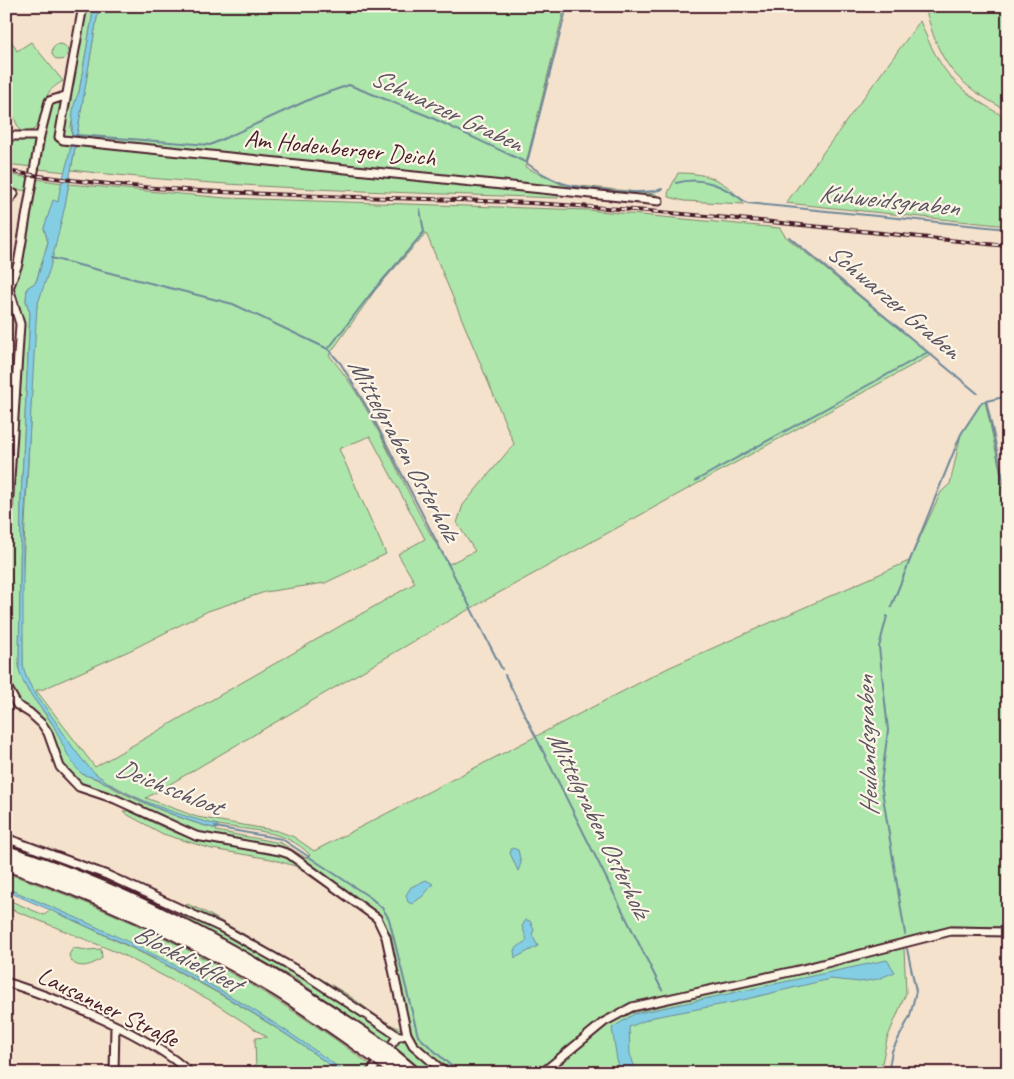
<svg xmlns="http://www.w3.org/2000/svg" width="1014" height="1079" font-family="Caveat,sans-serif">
  <rect width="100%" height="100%" fill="#f5e2cd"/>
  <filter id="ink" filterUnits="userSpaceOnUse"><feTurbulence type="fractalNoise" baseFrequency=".02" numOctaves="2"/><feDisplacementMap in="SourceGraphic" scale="10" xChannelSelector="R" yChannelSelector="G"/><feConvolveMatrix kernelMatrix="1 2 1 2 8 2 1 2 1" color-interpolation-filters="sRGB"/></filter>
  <g filter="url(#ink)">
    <path fill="#ade6aa" stroke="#7c826a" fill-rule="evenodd" d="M86 6H94L79 92 71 126 72 138 63 135Z
      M99 6H565L525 167 561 184 656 194V196L646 197 76 139Z
      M925 6H1008V111C955 83 939 65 925 6Z
      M920 21C942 76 957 90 1008 119V226L786 203Z
      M12 42 17 51 31 42 63 81C58 84 50 89 48 94 39 115 48 128 21 134L6 98V46Z
      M52 52a8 8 0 1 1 16 0a8 8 0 1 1-16 0Z
      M59 101 62 109 56 140 72 143 66 172 38 169 49 107 53 102Z
      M6 138H33L37 142 32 167 6 164Z
      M76 143 559 194 558 198C395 192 233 189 71 170Z
      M678 173C708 173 726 180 744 204L684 201 669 197 668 193Z
      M6 174 30 178 28 191 6 188Z
      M36 179 63 183 58 203 54 201 44 228 48 242 36 282 27 288 26 301 30 313 21 499 19 669 28 691 57 730 82 774C98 778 110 787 125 794 155 808 184 821 217 829L216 831 281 843 306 858 310 855C286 829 250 831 218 825 187 820 120 794 96 774 74 755 42 704 26 679L23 666 22 587 35 318 37 306 55 246 69 184 226 198 588 210 780 228 785 236 931 355 457 616 146 798 197 817 278 831 294 837 314 851 668 668 909 561 941 492 950 484 961 434 982 402 985 401 1008 507V927L951 926 711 987 628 1005 605 1017 535 1073H425L360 1023 295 979 180 916 187 904 203 911C251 938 298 965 345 993 367 1007 385 1026 410 1032L391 944 380 917 347 892 341 897 295 866 271 859 212 849 163 834 128 815 123 811H129C156 824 184 839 213 844 239 849 270 846 293 861L284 849 207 836 75 781 61 763 53 740 17 702 9 688 7 677 9 516 22 326 13 285 22 266ZM426 233 514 444 463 505 457 523 475 551 449 564C404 498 381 416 329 355L376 289ZM370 436 425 539 398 554 415 583 95 767 36 690H41L131 650 208 611 265 592 325 583 386 554 339 449Z
      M6 873C145 920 265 984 381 1073H346L242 1003 182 970 76 918 6 888Z
      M6 899 44 915 51 910C151 956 252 1005 340 1073L314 1070 307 1065 301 1072 256 1071 255 1038 267 1037 208 999 121 954 6 907Z
      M73 948 87 950 101 949 102 958C91 967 73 971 69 955Z
      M904 948 906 993 887 1039 880 1073H549L619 1016Z"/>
    <path fill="#84cee4" stroke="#6d889a" d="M94 6H99L65 206 50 268 37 306 23 544V666C27 686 41 701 53 718 66 736 78 758 95 773 119 795 186 818 218 825L217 829C174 818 136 799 98 779 92 776 85 777 80 772 66 758 61 737 50 720 38 703 23 689 19 669L21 499 30 313 26 301 27 288 36 282 40 269 48 242 44 228 53 200 58 202C60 183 68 164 71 145 74 126 69 111 79 92Z
      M512 848 518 850 521 863 518 871 510 853Z
      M426 880 433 884 423 896 412 904 408 902 406 895 411 887Z
      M6 888C125 936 243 995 346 1073H340C240 995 122 940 6 891Z
      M526 920 530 921 534 930 532 935 538 946 515 958 514 950 527 940 522 926Z
      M887 960 895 972 878 979 860 982 830 979 730 1003 654 1017 629 1027 630 1054 637 1073H622L617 1060 612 1028 634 1014Z"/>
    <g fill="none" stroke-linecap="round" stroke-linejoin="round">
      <path stroke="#6d889a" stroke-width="2" d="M76 135 210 145 315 97 349 85 428 116 525 162C537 171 549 178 562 183 580 189 647 196 662 189
        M527 163 567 6
        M676 183C704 175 725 187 747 203L1008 229
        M789 237 977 393
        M51 258 233 304 328 349 341 364 371 414 502 669
        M329 348 369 296 424 232 420 209
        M986 400 1008 501
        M695 481 928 352
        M891 607 961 434 982 402 1008 396
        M887 616 879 647 888 730 881 784 905 934
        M505 675 662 990
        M215 827 282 839 371 898 383 909 389 919 418 1036 451 1066
        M888 1073 892 1051 910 1016 916 991 907 949"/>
      <defs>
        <path id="minor" d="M83 6 59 137 63 140 659 201
          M6 136H40
          M6 202 14 194
          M6 540 20 324 9 288 18 264 40 136 49 101 65 96
          M6 685 17 705 30 713 42 724 48 733 60 767 79 787 115 799 196 836 280 851 289 854 377 918 386 937 407 1034 413 1045 445 1073
          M6 838 107 875 220 927 309 977 398 1036
          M6 982C61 1000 149 1034 190 1073
          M114 1073 115 1026
          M370 1073 398 1036H402
          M542 1073 604 1022 632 1007 803 969 951 931 1008 932"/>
        <path id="motorway" d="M6 852C143 895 267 967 384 1048
          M6 864C101 896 192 938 277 990 311 1011 344 1035 377 1058
          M389 1052 414 1073
          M382 1061 396 1073"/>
      </defs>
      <use href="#minor" stroke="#4a1f2b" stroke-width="11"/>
      <use href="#motorway" stroke="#4a1f2b" stroke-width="16"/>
      <use href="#minor" stroke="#fcf5e5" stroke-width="7"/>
      <use href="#motorway" stroke="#fcf5e5" stroke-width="12"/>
      <defs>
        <path id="rail" d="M6 171C180 199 355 194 530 203 690 212 849 230 1008 246"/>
      </defs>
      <use href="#rail" stroke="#4a1f2b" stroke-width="4"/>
      <use href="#rail" stroke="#fcf5e5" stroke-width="2" stroke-dasharray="5.5" stroke-linecap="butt"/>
      <defs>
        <path id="motorway-bridge" d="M384 1048 389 1052
          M377 1058 382 1061"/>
      </defs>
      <use href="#motorway-bridge" stroke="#4a1f2b" stroke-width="16" stroke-linecap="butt"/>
      <use href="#motorway-bridge" stroke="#fcf5e5" stroke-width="12"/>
    </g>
  </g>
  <g text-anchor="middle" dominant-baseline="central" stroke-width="4.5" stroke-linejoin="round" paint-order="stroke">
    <g font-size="25" fill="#4a1f2b" stroke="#fcf5e5">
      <text transform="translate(340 148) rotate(6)">Am Hodenberger Deich</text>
      <text transform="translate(108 1007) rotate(26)">Lausanner Straße</text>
    </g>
    <g font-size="26" font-style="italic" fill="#5b5462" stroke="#fcf5e5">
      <text transform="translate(447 110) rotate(25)">Schwarzer Graben</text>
      <text transform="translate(889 200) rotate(6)">Kuhweidsgraben</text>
      <text transform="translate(894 301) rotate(40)">Schwarzer Graben</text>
      <text transform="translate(404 449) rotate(61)">Mittelgraben Osterholz</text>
      <text transform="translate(867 746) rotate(-92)">Heulandsgraben</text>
      <text transform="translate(169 787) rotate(22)">Deichschloot</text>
      <text transform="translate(599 824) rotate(64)">Mittelgraben Osterholz</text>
      <text transform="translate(187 958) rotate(28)">Blockdiekfleet</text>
    </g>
  </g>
  <rect width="1014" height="1079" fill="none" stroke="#fcf5e5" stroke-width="25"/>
  <rect x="12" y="12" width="989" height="1054" fill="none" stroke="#4a1f2b" stroke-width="2" filter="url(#ink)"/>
</svg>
